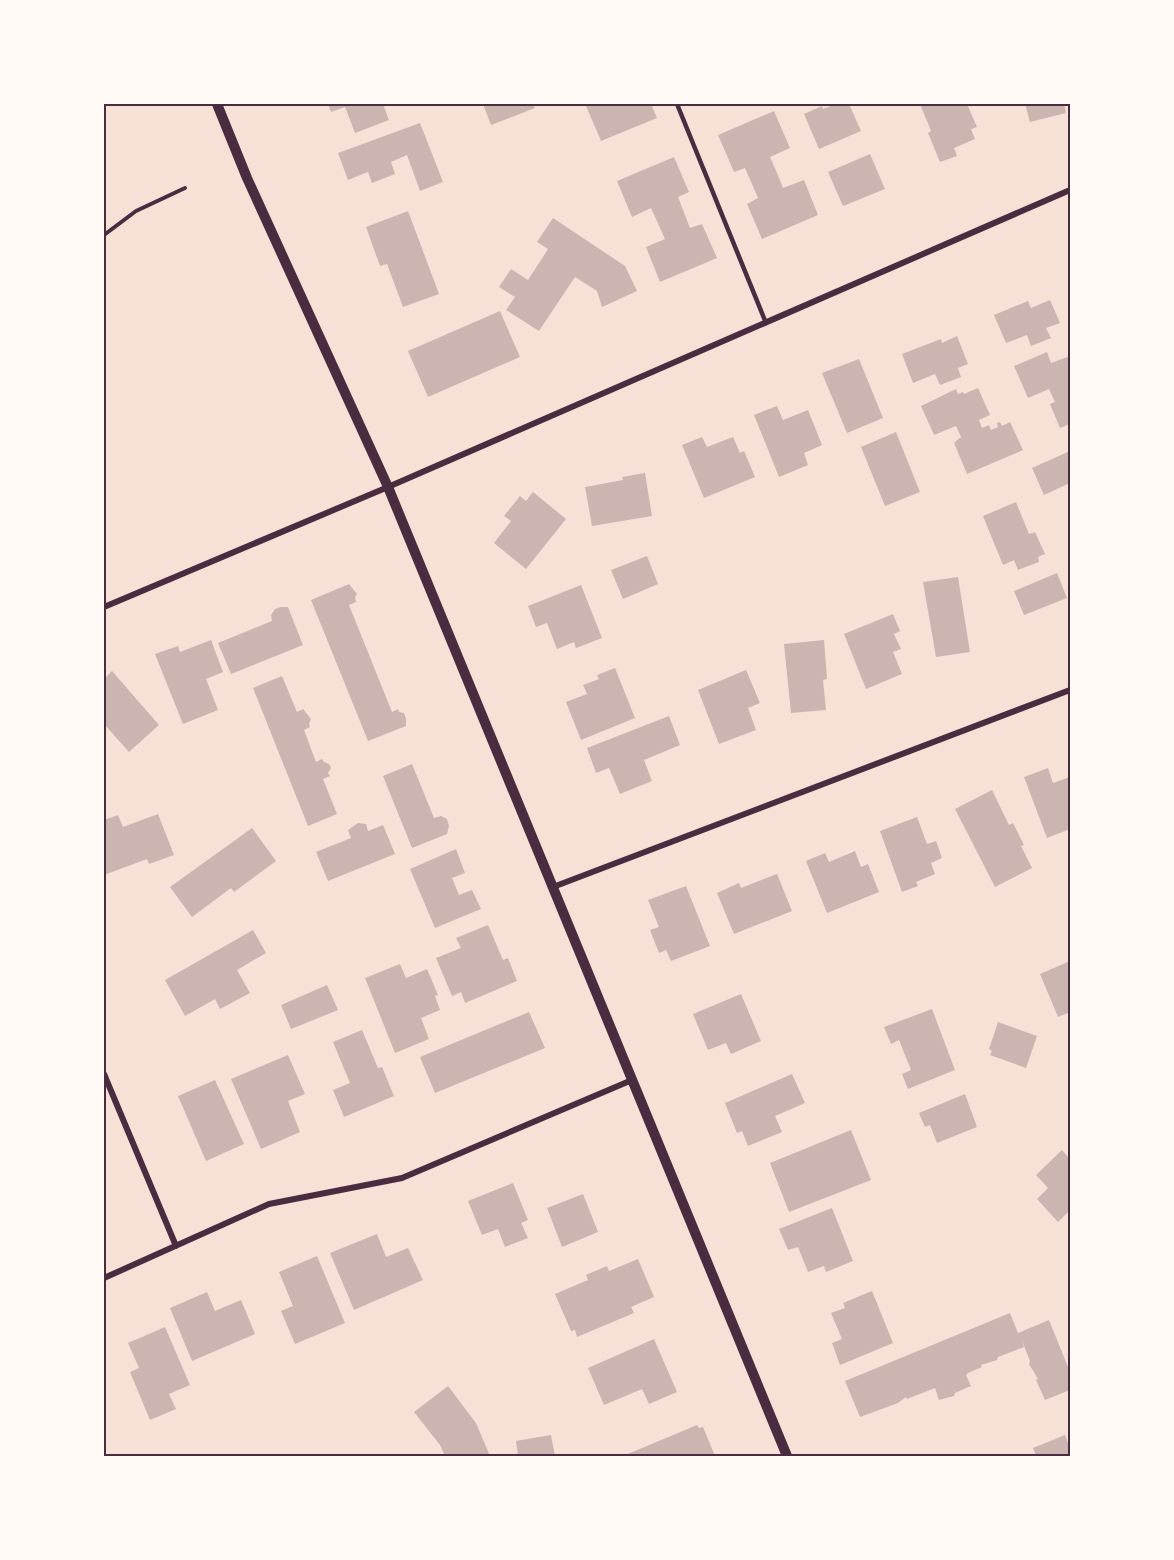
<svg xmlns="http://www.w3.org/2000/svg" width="1174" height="1560" font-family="'Open Sans',sans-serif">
  <rect width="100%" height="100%" fill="#f7e1d7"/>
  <path fill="#ccb4b1" d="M328 104H383L389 120 355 133 345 107 331 112Z
    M483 104H533L535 108 491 125Z
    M592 104H651L657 118 601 141 586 106Z
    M836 104H849L861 131 819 149 804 114 822 106 823 109Z
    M920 104H967L977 127 971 129 975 139 954 148 957 156 940 162 928 133 931 131Z
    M1025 104H1064L1066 113 1030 122Z
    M774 111 790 148 770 157 777 173 783 188 804 180 818 215 762 239 747 204 758 198 745 168 734 172 718 135Z
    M420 123 443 182 420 191 407 155 391 162 395 174 372 183 368 172 348 180 338 153Z
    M870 154 885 189 843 206 828 172Z
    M674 157 689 192 678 197 690 228 702 224 717 258 660 282 646 247 665 239 651 208 632 217 617 181Z
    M408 211 439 294 403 307 387 264 380 266 366 227Z
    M553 218 625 266 637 291 602 307 597 291 575 277 539 331 506 310 515 297 499 287 511 269 528 280 548 249 537 242Z
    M1050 300 1060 323 1046 328 1051 338 1031 346 1027 335 1006 343 994 315 1028 301 1031 308Z
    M500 311 520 357 428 397 408 351Z
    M957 336 968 364 958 368 961 377 940 385 935 374 913 383 902 354 941 339 942 343Z
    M1047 352 1051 363 1070 356V424L1060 428 1050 404 1055 402 1049 389 1028 398 1014 366Z
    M859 359 883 418 847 433 822 373Z
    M978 388 990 415 979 420 982 428 989 425 991 430 998 427 997 423 1000 422 1002 426 1010 422 1023 450 967 474 954 443 961 437 956 426 934 435 921 406 956 389 958 394 963 392 964 394Z
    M777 406 783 420 808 410 822 445 804 453 808 465 779 477 754 415Z
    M896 432 920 492 885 506 861 447Z
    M702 437 707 447 733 437 740 453 744 451 755 477 704 498 682 445Z
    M1070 451V483L1044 495 1032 468Z
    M645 473 652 516 592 526 585 487 623 480 622 477Z
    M533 492 566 519 526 569 494 543 511 521 504 516 520 496 526 501Z
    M1016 502 1029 534 1035 532 1045 554 1038 557 1039 562 1018 570 1014 560 1003 565 983 516Z
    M647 556 658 584 623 599 611 570Z
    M1057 573 1067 598 1024 615 1014 591Z
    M958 577 970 652 936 657 923 582Z
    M349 584 357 594 355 597 356 602 349 605 392 712 398 709 399 712 404 713 406 719V726L368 741 311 600Z
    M581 585 602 638 576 648 574 642 557 649 547 623 536 627 528 606Z
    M281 607H288L303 645 231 674 218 643 272 621 271 615 275 609Z
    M893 614 900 631 894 634 901 649 893 652 902 674 866 689 844 634Z
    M211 640 223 672 206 679 218 710 183 724 155 654 178 646 180 652Z
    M824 640 827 679 823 680 826 710 791 713 784 644Z
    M615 668 635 718 581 740 566 702 587 694 583 685 599 679 597 675Z
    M746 670 760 703 748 708 756 730 719 744 698 690Z
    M112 671 159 725 129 752 104 724V679Z
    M282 676 297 712 303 709 311 719 309 724 310 727 304 730 316 762 322 759 324 762 329 764 331 768 328 773 330 776 323 779 337 814 308 826 253 688Z
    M669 716 680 745 644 760 652 781 620 794 609 768 596 773 587 748Z
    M412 764 434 818 441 816 447 819 449 826 447 834 412 848 383 776Z
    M1048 768 1053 783 1070 777V829L1047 838 1024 777Z
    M992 790 1009 825 1013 823 1024 845 1021 846 1032 868 995 887 955 809Z
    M158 814 174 855 149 864 147 859 104 875V820L118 815 123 827Z
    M917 817 927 844 936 841 942 858 931 863 935 874 916 882 918 886 902 892 880 831Z
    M358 823 366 824 368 831 383 825 395 854 328 881 316 852 351 838 348 830Z
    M252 828 276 861 234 892 231 888 192 917 170 887Z
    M456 849 465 873 452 878 459 895 472 890 481 909 435 928 410 869Z
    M855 851 861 867 868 864 879 892 827 913 806 861 825 853 829 862Z
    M777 874 792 911 734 934 717 893 739 883 741 888Z
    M686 886 710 946 671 961 666 950 659 953 650 930 659 927 648 900Z
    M488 925 503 960 508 958 517 981 465 1003 461 992 452 996 436 958 461 948 456 938Z
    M253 930 266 953 237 970 250 993 220 1009 215 999 185 1016 165 980Z
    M1070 961V1012L1058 1017 1040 974Z
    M400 964 406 978 427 969 438 995 435 996 440 1010 421 1018 429 1039 395 1053 365 978Z
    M327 985 338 1010 291 1029 281 1005Z
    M741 994 761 1041 731 1054 726 1043 708 1050 693 1014Z
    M932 1009 955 1070 908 1089 902 1074 911 1070 899 1040 891 1044 884 1027Z
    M529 1012 545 1048 435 1093 420 1057Z
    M998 1022 1037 1036 1026 1068 990 1055 992 1051 989 1049Z
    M362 1030 378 1068 382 1067 394 1096 344 1117 333 1090 350 1083 333 1042Z
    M288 1055 305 1094 288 1101 300 1132 261 1149 231 1079Z
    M792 1074 805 1103 775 1116 782 1132 748 1146 742 1131 737 1133 725 1103Z
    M215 1080 244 1144 206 1161 178 1096Z
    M965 1094 977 1127 937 1143 930 1125 925 1127 919 1113Z
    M851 1130 871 1180 789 1212 770 1163Z
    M1062 1150 1070 1159V1210L1058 1222 1037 1199 1048 1188 1036 1175Z
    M513 1183 528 1220 521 1223 528 1238 505 1247 498 1229 482 1235 468 1201Z
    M583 1194 598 1232 562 1247 547 1208Z
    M832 1208 853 1261 826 1272 824 1266 808 1272 798 1247 788 1250 779 1229Z
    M377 1234 386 1257 408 1248 423 1280 354 1310 330 1253Z
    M317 1256 345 1323 295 1344 281 1311 293 1306 279 1272Z
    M638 1259 654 1297 631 1307 634 1313 577 1337 575 1330 571 1331 555 1294 588 1280 586 1275 607 1266 609 1271Z
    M872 1291 893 1343 840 1365 832 1343 842 1339 831 1313 845 1308 843 1303Z
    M207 1292 215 1311 241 1300 255 1334 192 1361 170 1308Z
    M1010 1313 1018 1333 1049 1320 1070 1372V1390L1045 1400 1036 1380 1038 1379 1029 1364 1030 1361 1021 1338 1024 1347 998 1357 997 1360 981 1365 982 1367 968 1373 966 1375 971 1386 955 1393 954 1396 939 1400 935 1388 907 1399 906 1397 898 1403 860 1417 845 1381Z
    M165 1327 190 1385 169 1394 176 1409 150 1420 130 1372 139 1368 128 1343Z
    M654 1339 677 1392 649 1404 642 1389 604 1405 588 1368Z
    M448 1386 476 1423 490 1456H445L440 1445 414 1412Z
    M697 1425 699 1428 703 1427 715 1456H623Z
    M551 1435 555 1456H518L516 1441Z
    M1065 1435 1070 1449V1456H1036L1033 1448Z"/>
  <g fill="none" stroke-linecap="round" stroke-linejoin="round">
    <path stroke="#4a2c40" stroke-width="4" d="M104 235 136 211 185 188"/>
    <path stroke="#4a2c40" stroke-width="4.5" d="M677 104 766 323"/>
    <path stroke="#4a2c40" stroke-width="6" d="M104 607 388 487 1070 190
      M553 887 1070 690
      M104 1074 176 1246
      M104 1278 269 1204 402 1178 632 1080"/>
    <path stroke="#4a2c40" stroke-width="10" d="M217 104 247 178 388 487 787 1456"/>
  </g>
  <rect width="1174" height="1560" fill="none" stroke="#fffaf5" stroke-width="210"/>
  <rect x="105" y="105" width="964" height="1350" fill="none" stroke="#4a2c40" stroke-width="2"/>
</svg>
